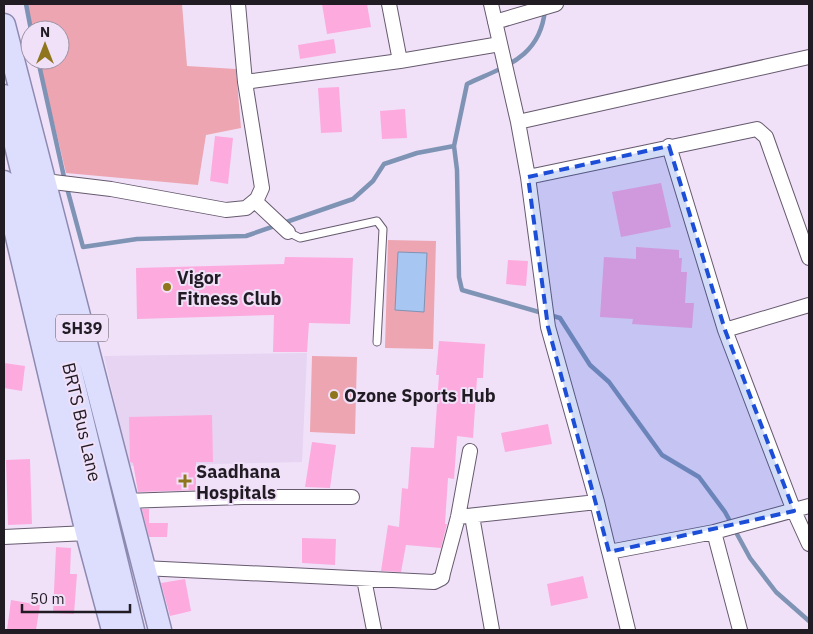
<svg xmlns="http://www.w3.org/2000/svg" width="813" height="634" font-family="'IBM Plex Sans',sans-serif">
  <rect width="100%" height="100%" fill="#f0e1f9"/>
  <path fill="#e6d4f2" d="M307 353 302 462 129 466 104 356Z"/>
  <path fill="#eda5b1" d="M25 4H182L187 66 236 69 241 128 206 135 198 185 66 173 39 60H60V30H31Z
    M388 240 436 241 433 349 385 348Z
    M312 356 357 357 355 434 310 432Z"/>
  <path fill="#a7c6f2" stroke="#7f93b4" d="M398 252 427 253 424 312 395 310Z"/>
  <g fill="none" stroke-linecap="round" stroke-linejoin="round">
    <path stroke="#7f93b4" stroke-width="4.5" d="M26 4 31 30
      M38 60 64 177 83 247 137 239 246 236 353 199 373 181 384 164 417 153 454 146 457 170 459 277 462 290 560 318 590 365 609 382 662 455 699 477 725 512 750 558 776 592 809 621
      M454 146 467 84C505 66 540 58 545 10"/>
  </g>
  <path fill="#fdaadf" d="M322 4H367L371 27 327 34Z
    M334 39 336 53 300 59 298 45Z
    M339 87 342 132 321 133 318 88Z
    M405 109 407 138 382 139 380 111Z
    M215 136 233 138 228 184 210 181Z
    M661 183 671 227 621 237 612 192Z
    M636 247 679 250V258H682L681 272H687L685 303H694L692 328 632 324 633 319 600 317 604 257 636 259Z
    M285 257 353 258 350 324 309 323 307 352H273L274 315 137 319 136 268 284 264Z
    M508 260 528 261 526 286 506 284Z
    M439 341 485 344 483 378H477L473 438 457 436 454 479 448 478 445 524H447L441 548 406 545 401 572 381 571 388 525 399 527 402 488 408 489 411 447 434 448 439 375H436Z
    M4 363 25 366 22 391 4 388Z
    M212 415 213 462H196V490L138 492 133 463 130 462 129 417Z
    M548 424 552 444 505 452 501 433Z
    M312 442 336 445 330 488 305 487Z
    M30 459 32 524 8 525 6 460Z
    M142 509H149V523H168L167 537H149Z
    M302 538 336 539 335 565 302 563Z
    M56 547 71 548 70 574H77L74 614 53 613Z
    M583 576 588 598 551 606 547 584Z
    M185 579 191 611 170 616 161 583Z
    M11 600 40 605 36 630H7Z"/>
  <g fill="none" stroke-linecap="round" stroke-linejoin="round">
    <defs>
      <path id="service" d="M288 232 300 238 377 221 383 229 377 342"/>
      <path id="minor" d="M389 4 400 61
        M491 4 518 122 528 177 548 327 597 502
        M495 22 556 4
        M245 82 400 61 500 44
        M518 122 809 57
        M669 146 725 330 794 511 809 544
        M528 177 757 129 766 137 809 258
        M45 181 111 189 226 210 246 208 257 199 262 188 245 82 238 4
        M255 201 288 232
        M725 330 809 305
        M125 501 242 497H352
        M472 516 492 630
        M458 517 597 502 628 630
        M4 537 87 533
        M609 552 714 532
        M143 568 434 582 442 578 443 573 458 517 470 451
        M364 579 374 630
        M740 630 714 532 809 506"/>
      <path id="primary" d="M4 25 160 630
        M4 96 133 630
        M4 182 87 533 113 630"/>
    </defs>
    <use href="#service" stroke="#665a6e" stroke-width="9"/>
    <use href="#minor" stroke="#665a6e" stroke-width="16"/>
    <use href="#primary" stroke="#8d8ab1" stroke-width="25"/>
    <use href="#service" stroke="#fff" stroke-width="7"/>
    <use href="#minor" stroke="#fff" stroke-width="14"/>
    <use href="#primary" stroke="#ddddfe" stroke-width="22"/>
  </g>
  <path fill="#1d4ed8" fill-opacity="0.2" stroke="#1d4ed8" stroke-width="4" stroke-dasharray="10 6" stroke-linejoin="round" d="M669 146 725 330 794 511 609 552 548 327 528 177Z"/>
  <g fill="#8f761c" stroke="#f0e1f9" stroke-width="2">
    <circle cx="167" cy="287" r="5"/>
    <circle cx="334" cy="395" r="5"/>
    <path d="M182.5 473.5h5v5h5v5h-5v5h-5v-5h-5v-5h5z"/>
  </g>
  <g text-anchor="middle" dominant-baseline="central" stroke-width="4" stroke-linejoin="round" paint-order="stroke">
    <rect fill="#f0e1f9" stroke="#5f5764" stroke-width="1" x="56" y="314.5" width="52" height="27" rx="4"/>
    <g font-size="16" font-weight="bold" fill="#211c24">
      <text x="82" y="328">SH39</text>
    </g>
    <g font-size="18" font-weight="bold" fill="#211c24" stroke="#f0e1f9" text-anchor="start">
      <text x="177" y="277">Vigor<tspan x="177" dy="21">Fitness Club</tspan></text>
      <text x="344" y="395">Ozone Sports Hub</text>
      <text x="196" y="471">Saadhana<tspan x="196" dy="21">Hospitals</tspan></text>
    </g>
    <g font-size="18" fill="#211c24" stroke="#f0e1f9">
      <text transform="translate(82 422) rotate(77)">BRTS Bus Lane</text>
    </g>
  </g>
  <rect width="813" height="634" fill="none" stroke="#211c24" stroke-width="10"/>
  <g transform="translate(45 45)"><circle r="24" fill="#f0e1f9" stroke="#9d92a4"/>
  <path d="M0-4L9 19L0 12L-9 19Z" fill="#8f761c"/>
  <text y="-8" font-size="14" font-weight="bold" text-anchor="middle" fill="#211c24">N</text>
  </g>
  <path d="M22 604v8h108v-8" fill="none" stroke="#211c24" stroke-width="2.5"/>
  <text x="30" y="604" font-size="15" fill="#211c24" stroke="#f0e1f9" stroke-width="4" paint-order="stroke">50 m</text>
</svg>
